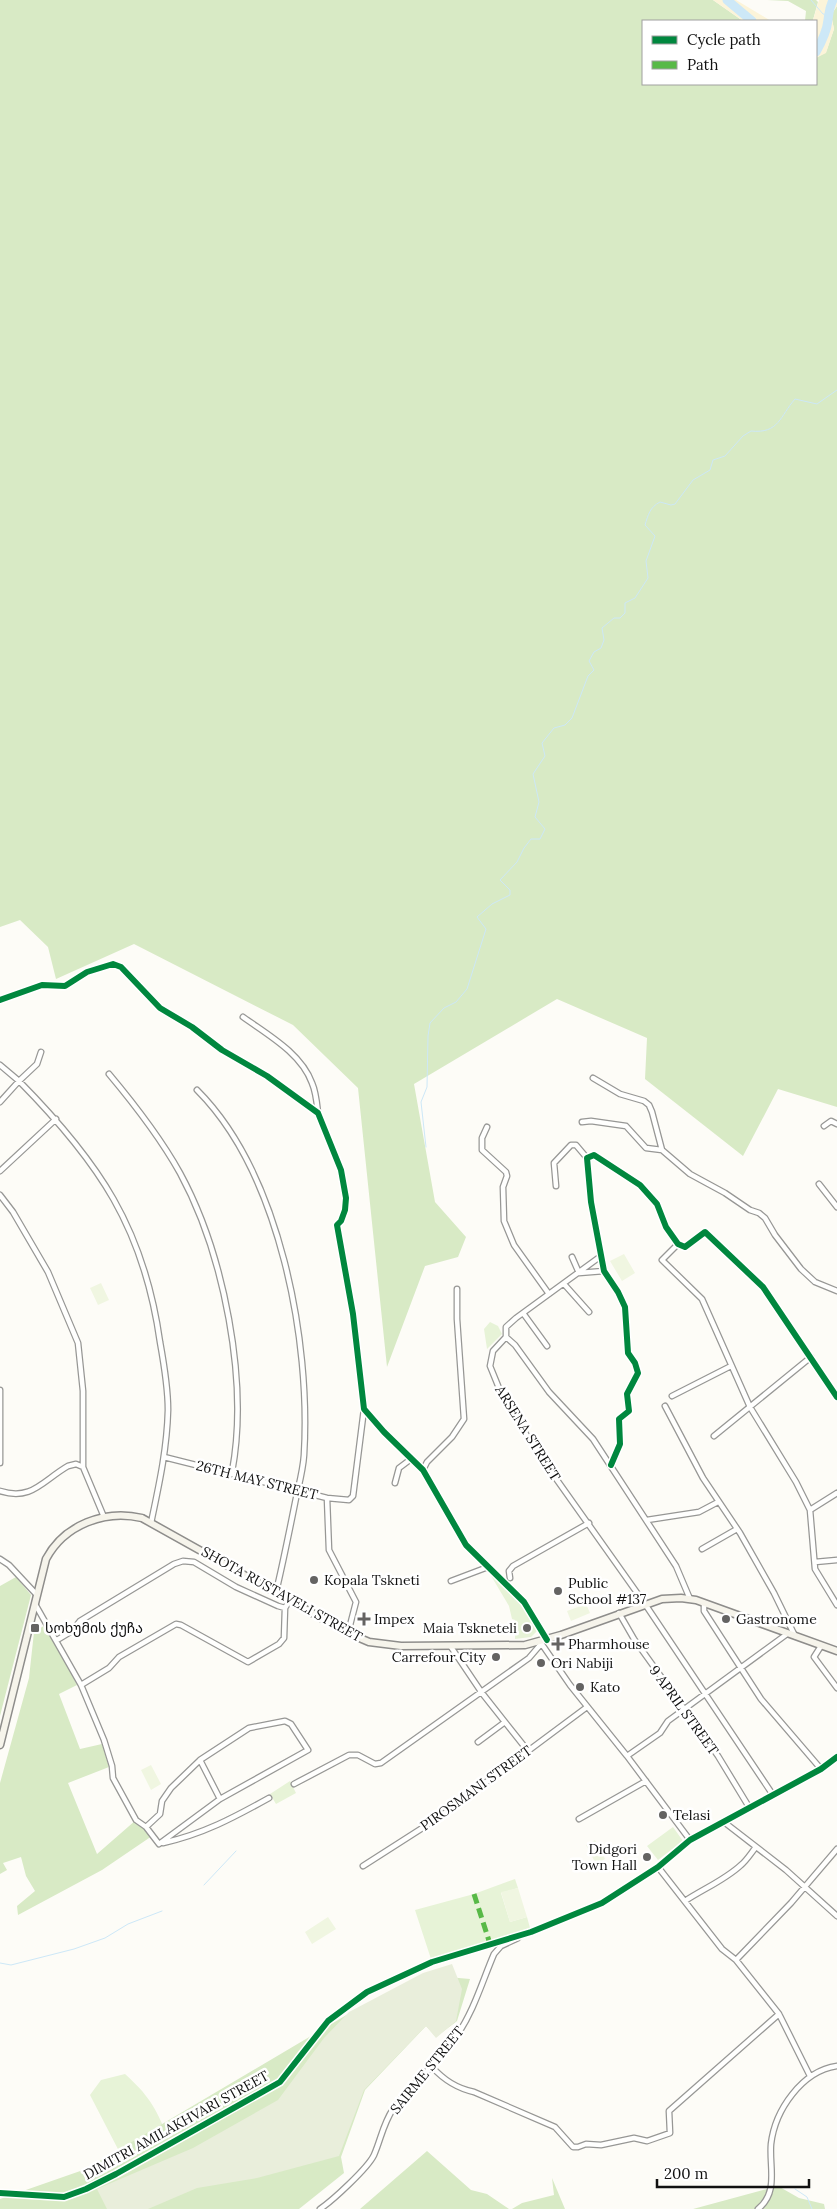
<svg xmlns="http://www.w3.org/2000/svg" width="837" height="2209" font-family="Lora,'Noto Sans Georgian',serif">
  <rect width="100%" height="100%" fill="#fdfcf7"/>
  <path fill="#e7f3d7" d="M490 1322 498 1326 502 1334 487 1349 484 1329Z
    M492 1573 523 1604 538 1630 531 1637 515 1639V1620L512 1619 509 1606 490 1574Z
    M290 1781 296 1793 276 1804 270 1794Z
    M673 1827 683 1841 658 1860 647 1846Z
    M515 1879 518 1888 501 1893 510 1922 527 1917 530 1928 431 1959 415 1910 474 1894Z
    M125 2074C148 2095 155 2106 167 2135L121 2155 90 2095 101 2080Z"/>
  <path fill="#d8eac5" d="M0 0H713L743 21H643V84H816V58L826 52 834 29 831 15 837 6V1107L778 1089 743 1156 645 1079 647 1038 557 999 414 1084 435 1202 466 1237 458 1257 425 1266 387 1367 358 1088 293 1025 134 944 56 979 48 947 20 920 0 927Z
    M767 0H816L818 2 813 20 805 21 806 11 788 1Z
    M16 1577 31 1595 0 1716V1586Z
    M47 1624 77 1685 59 1694 80 1749 102 1744 109 1767 68 1783 97 1854 136 1820 152 1836 102 1870 18 1915 17 1906 35 1891 26 1876 21 1857 3 1863 7 1870 0 1874V1783L29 1678 34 1632Z
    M425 1975 470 1979 457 2021 436 2037 426 2026 365 2090 341 2157 344 2173 299 2209H0V2199L86 2169 360 2007Z
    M427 2151 471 2190 487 2194 509 2209H360Z
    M552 2178 565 2209H512L522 2203 554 2195Z
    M778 2186 799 2198 824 2204 825 2209H693Z"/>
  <path fill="#fcf4d9" d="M713 0H736L771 21H743Z
    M819 0H837V6L831 15 834 29 826 53 816 58V21H810L813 20Z"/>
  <path fill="#e9eedb" d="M452 1964 462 1989 456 2021 436 2038 426 2026 364 2090 339 2156 257 2178 197 2188 148 2209H107L97 2189 193 2148 278 2100 324 2038 349 2012 423 1973Z"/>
  <path fill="#f0f6e1" d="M624 1254 635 1273 622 1281 610 1261Z
    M101 1283 109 1300 98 1305 90 1288Z
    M586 1604 590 1613 571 1621 567 1611Z
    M151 1765 161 1784 151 1790 141 1770Z
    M595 1840 605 1859 596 1864 586 1845Z
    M518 1888 527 1917 510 1922 501 1892Z
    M328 1917 336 1929 312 1944 305 1932Z"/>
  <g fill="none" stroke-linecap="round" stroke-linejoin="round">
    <path stroke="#cde8f7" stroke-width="1" d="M811 0 823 14 828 15
      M426 1147 421 1102 427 1087 428 1036 430 1023 444 1008 456 1002 467 989 486 929 477 917 492 904 510 895V890L500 880 517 862 524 848 531 839H540L545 829 535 817 539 802 533 774 545 756 542 743 554 728 565 725 572 718 588 676 594 670 589 661 594 652 601 648 604 640 602 628 614 618H620L625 613V603L635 598 648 578 646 561 655 536 645 525C648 515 650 507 660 502L671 505 675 504 693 480 710 470 713 460 725 456 743 436 751 431C779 434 780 416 795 399L817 404 837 390
      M204 1885 236 1851
      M0 1963 11 1965 74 1949 105 1938 128 1924 162 1911
      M795 2189 807 2197 812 2209"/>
    <path stroke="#cde8f7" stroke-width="9" d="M727 0 752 21
      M816 52C821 43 827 31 828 20 829 13 829 8 833 0"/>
    <defs>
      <path id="minor" d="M0 1000 42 985 65 986 87 972 113 964 121 967 160 1008 192 1027 222 1050 267 1076 318 1113 341 1170 346 1198 345 1210 341 1221 337 1225 353 1314 364 1409 384 1432 423 1470 466 1545 524 1602 547 1640
        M243 1017C268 1035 301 1053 312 1083 316 1092 317 1104 318 1113
        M0 1065 19 1081 37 1064 41 1052
        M109 1074C135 1105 160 1137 180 1173 224 1254 249 1382 232 1472
        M593 1078 620 1094 644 1101 649 1105 652 1112 662 1150 690 1174 725 1193 750 1210 759 1213 765 1218 775 1235 801 1269 815 1282 837 1291
        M197 1090C280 1173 311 1341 304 1455 303 1471 298 1488 295 1503 289 1533 283 1563 276 1592
        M0 1102 19 1081C99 1162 144 1228 160 1342 164 1364 168 1388 168 1410 167 1449 159 1485 151 1523
        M582 1122 591 1121 626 1126 646 1148 662 1150
        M824 1126 831 1121 837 1124
        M487 1127 482 1138V1150L506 1172 507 1176 503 1187 504 1221 514 1245 549 1294
        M0 1171 56 1119
        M819 1184 837 1207
        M556 1186 554 1163 571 1145H576L587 1158
        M0 1195 13 1212 48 1272 78 1343 83 1391V1467L104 1517
        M678 1244 662 1260 702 1299 750 1407 796 1482 810 1510 815 1569 837 1605
        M601 1256 516 1318 506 1327V1337L493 1351 490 1366 501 1393 535 1449 645 1604 773 1795
        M572 1257 579 1273 604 1271
        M564 1284 589 1312
        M523 1313 547 1346
        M506 1337 515 1345 549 1392 593 1439 676 1566 690 1599
        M0 1390V1463
        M672 1396 731 1366
        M665 1406 703 1478 740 1533 774 1593 795 1636
        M714 1436 811 1357
        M164 1457 327 1498 349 1500 353 1496 364 1409
        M611 1465 620 1444 619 1419 629 1411 627 1394 638 1373 635 1363 628 1353 625 1307 618 1292 604 1271 591 1202 587 1158 594 1155 640 1185 657 1204 666 1227 678 1244 685 1247 705 1232 763 1287 837 1397
        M423 1470 427 1462 452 1437 464 1419 457 1319V1289
        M395 1483 399 1468 411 1459
        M0 1491C32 1501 42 1481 68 1466L76 1464 83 1467
        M327 1498 329 1550 356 1602 348 1633
        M810 1510 837 1493
        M647 1520 699 1512 718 1502
        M702 1549 737 1529
        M0 1559 9 1565 37 1595
        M815 1562 837 1560
        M510 1578 509 1571 513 1566 589 1523
        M451 1581 488 1567
        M704 1603V1611L761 1699 821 1769
        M35 1604 81 1685 104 1740 112 1766 113 1778 136 1820 146 1827 159 1844
        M619 1613 634 1639 718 1756 749 1807
        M57 1640 72 1631 80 1621 174 1564 183 1561 194 1562 236 1587 278 1606 285 1608 290 1600
        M541 1643 570 1685 627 1756 690 1840
        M821 1646 814 1657 837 1688
        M451 1647 482 1693 528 1751
        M81 1685 109 1668 119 1657 176 1624 181 1625 248 1662 279 1644 284 1638 285 1608
        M478 1742 505 1722
        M627 1756 660 1733 668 1721 787 1634
        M200 1760 220 1799
        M294 1784 349 1755H358L375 1764 381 1763 529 1658 541 1644
        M579 1819 646 1781
        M724 1822 786 1870 837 1916
        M146 1827 160 1814 162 1801 171 1788 200 1760 249 1728 285 1721 291 1724 308 1750 220 1799 159 1844
        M163 1843C203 1834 233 1818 269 1798
        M363 1866 438 1818 587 1707
        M658 1867 722 1949 736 1960 779 2014 810 2076
        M685 1901C703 1889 725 1880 741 1865 747 1860 751 1853 756 1847
        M736 1960 791 1903 837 1849
        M432 2067C444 2080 456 2088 474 2092L555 2127 573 2147H578L586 2144 601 2145 634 2138 647 2141 670 2133 669 2111 779 2014
        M0 2193 64 2197 86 2189 116 2174 280 2082 328 2021 367 1992 432 1962 531 1932 602 1903 658 1867 690 1840 821 1769 837 1757
        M320 2209C332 2201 368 2168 374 2155 381 2139 383 2124 393 2109 412 2083 438 2064 456 2037 474 2011 482 1982 494 1954L501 1946 518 1938
        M758 2209C779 2192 769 2167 771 2144 775 2110 802 2071 837 2066"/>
      <path id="secondary" d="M0 1745 46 1559C64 1525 105 1509 142 1518L348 1633 369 1642 401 1646 525 1645 561 1635 662 1599 681 1598 696 1600 837 1651"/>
    </defs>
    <use href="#minor" stroke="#979795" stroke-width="7"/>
    <use href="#secondary" stroke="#8e8d8b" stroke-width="9"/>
    <use href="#minor" stroke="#fffffe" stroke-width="4.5"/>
    <use href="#secondary" stroke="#f6f4eb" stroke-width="6"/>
    <path stroke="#58b947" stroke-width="5" stroke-dasharray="10 5" stroke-linecap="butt" d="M474 1894 490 1944"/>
    <defs>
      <path id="cycleway" d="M0 1000 42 985 65 986 87 972 113 964 121 967 160 1008 192 1027 222 1050 267 1076 318 1113 341 1170 346 1198 345 1210 341 1221 337 1225 353 1314 364 1409 384 1432 423 1470 466 1545 524 1602 547 1640
        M611 1465 620 1444 619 1419 629 1411 627 1394 638 1373 635 1363 628 1353 625 1307 618 1292 604 1271 591 1202 587 1158 594 1155 640 1185 657 1204 666 1227 678 1244 685 1247 705 1232 763 1287 837 1397
        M0 2193 64 2197 86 2189 116 2174 280 2082 328 2021 367 1992 432 1962 531 1932 602 1903 658 1867 690 1840 821 1769 837 1757"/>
    </defs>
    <use href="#cycleway" stroke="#fff" stroke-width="9"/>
    <use href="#cycleway" stroke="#00873e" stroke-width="6"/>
  </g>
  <g fill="#646362" stroke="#fff" stroke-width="2">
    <circle cx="314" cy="1580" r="5"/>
    <circle cx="558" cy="1591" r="5"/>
    <path d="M361.5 1611.5h5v5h5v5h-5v5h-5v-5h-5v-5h5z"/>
    <circle cx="726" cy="1619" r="5"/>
    <rect x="30" y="1623" width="10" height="10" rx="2.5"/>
    <circle cx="527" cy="1628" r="5"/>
    <path d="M555.5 1636.5h5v5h5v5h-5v5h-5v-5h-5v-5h5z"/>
    <circle cx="496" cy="1657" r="5"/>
    <circle cx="541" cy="1663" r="5"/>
    <circle cx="580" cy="1687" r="5"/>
    <circle cx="663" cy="1815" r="5"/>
    <circle cx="647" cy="1857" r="5"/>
  </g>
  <g text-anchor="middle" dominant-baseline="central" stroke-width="5" stroke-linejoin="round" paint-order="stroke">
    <g font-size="14" fill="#111" stroke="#fff">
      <text transform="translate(528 1433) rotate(58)">ARSENA STREET</text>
      <text transform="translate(257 1480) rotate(14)">26TH MAY STREET</text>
      <text transform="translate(282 1594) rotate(29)">SHOTA RUSTAVELI STREET</text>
      <text transform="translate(684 1710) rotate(54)">9 APRIL STREET</text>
      <text transform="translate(476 1788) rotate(-36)">PIROSMANI STREET</text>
      <text transform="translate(427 2070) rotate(-51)">SAIRME STREET</text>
      <text transform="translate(176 2125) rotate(-29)">DIMITRI AMILAKHVARI STREET</text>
    </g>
    <g font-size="14" fill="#111" stroke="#fff" text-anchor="start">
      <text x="324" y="1580">Kopala Tskneti</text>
      <text x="568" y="1583">Public<tspan x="568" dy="16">School #137</tspan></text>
      <text x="374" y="1619">Impex</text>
      <text x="736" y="1619">Gastronome</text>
      <text x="45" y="1628">სოხუმის ქუჩა</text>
      <text x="517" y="1628" text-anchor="end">Maia Tskneteli</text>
      <text x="568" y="1644">Pharmhouse</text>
      <text x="486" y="1657" text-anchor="end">Carrefour City</text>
      <text x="551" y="1663">Ori Nabiji</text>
      <text x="590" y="1687">Kato</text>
      <text x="673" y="1815">Telasi</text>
      <text x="637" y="1849" text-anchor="end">Didgori<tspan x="637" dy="16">Town Hall</tspan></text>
    </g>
  </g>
  <rect x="642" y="20" width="175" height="65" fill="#ffffff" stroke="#a0a0a0"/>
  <rect x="652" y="36" width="25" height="8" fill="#00873e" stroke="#a0a0a0"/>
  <text x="687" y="45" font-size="15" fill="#111111">Cycle path</text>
  <rect x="652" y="61" width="25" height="8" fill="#58b947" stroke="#a0a0a0"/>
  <text x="687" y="70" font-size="15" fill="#111111">Path</text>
  <path d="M657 2179v8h152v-8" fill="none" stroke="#111111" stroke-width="2.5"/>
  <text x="664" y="2179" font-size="15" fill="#111111" stroke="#ffffff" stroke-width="4" paint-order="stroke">200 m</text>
</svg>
